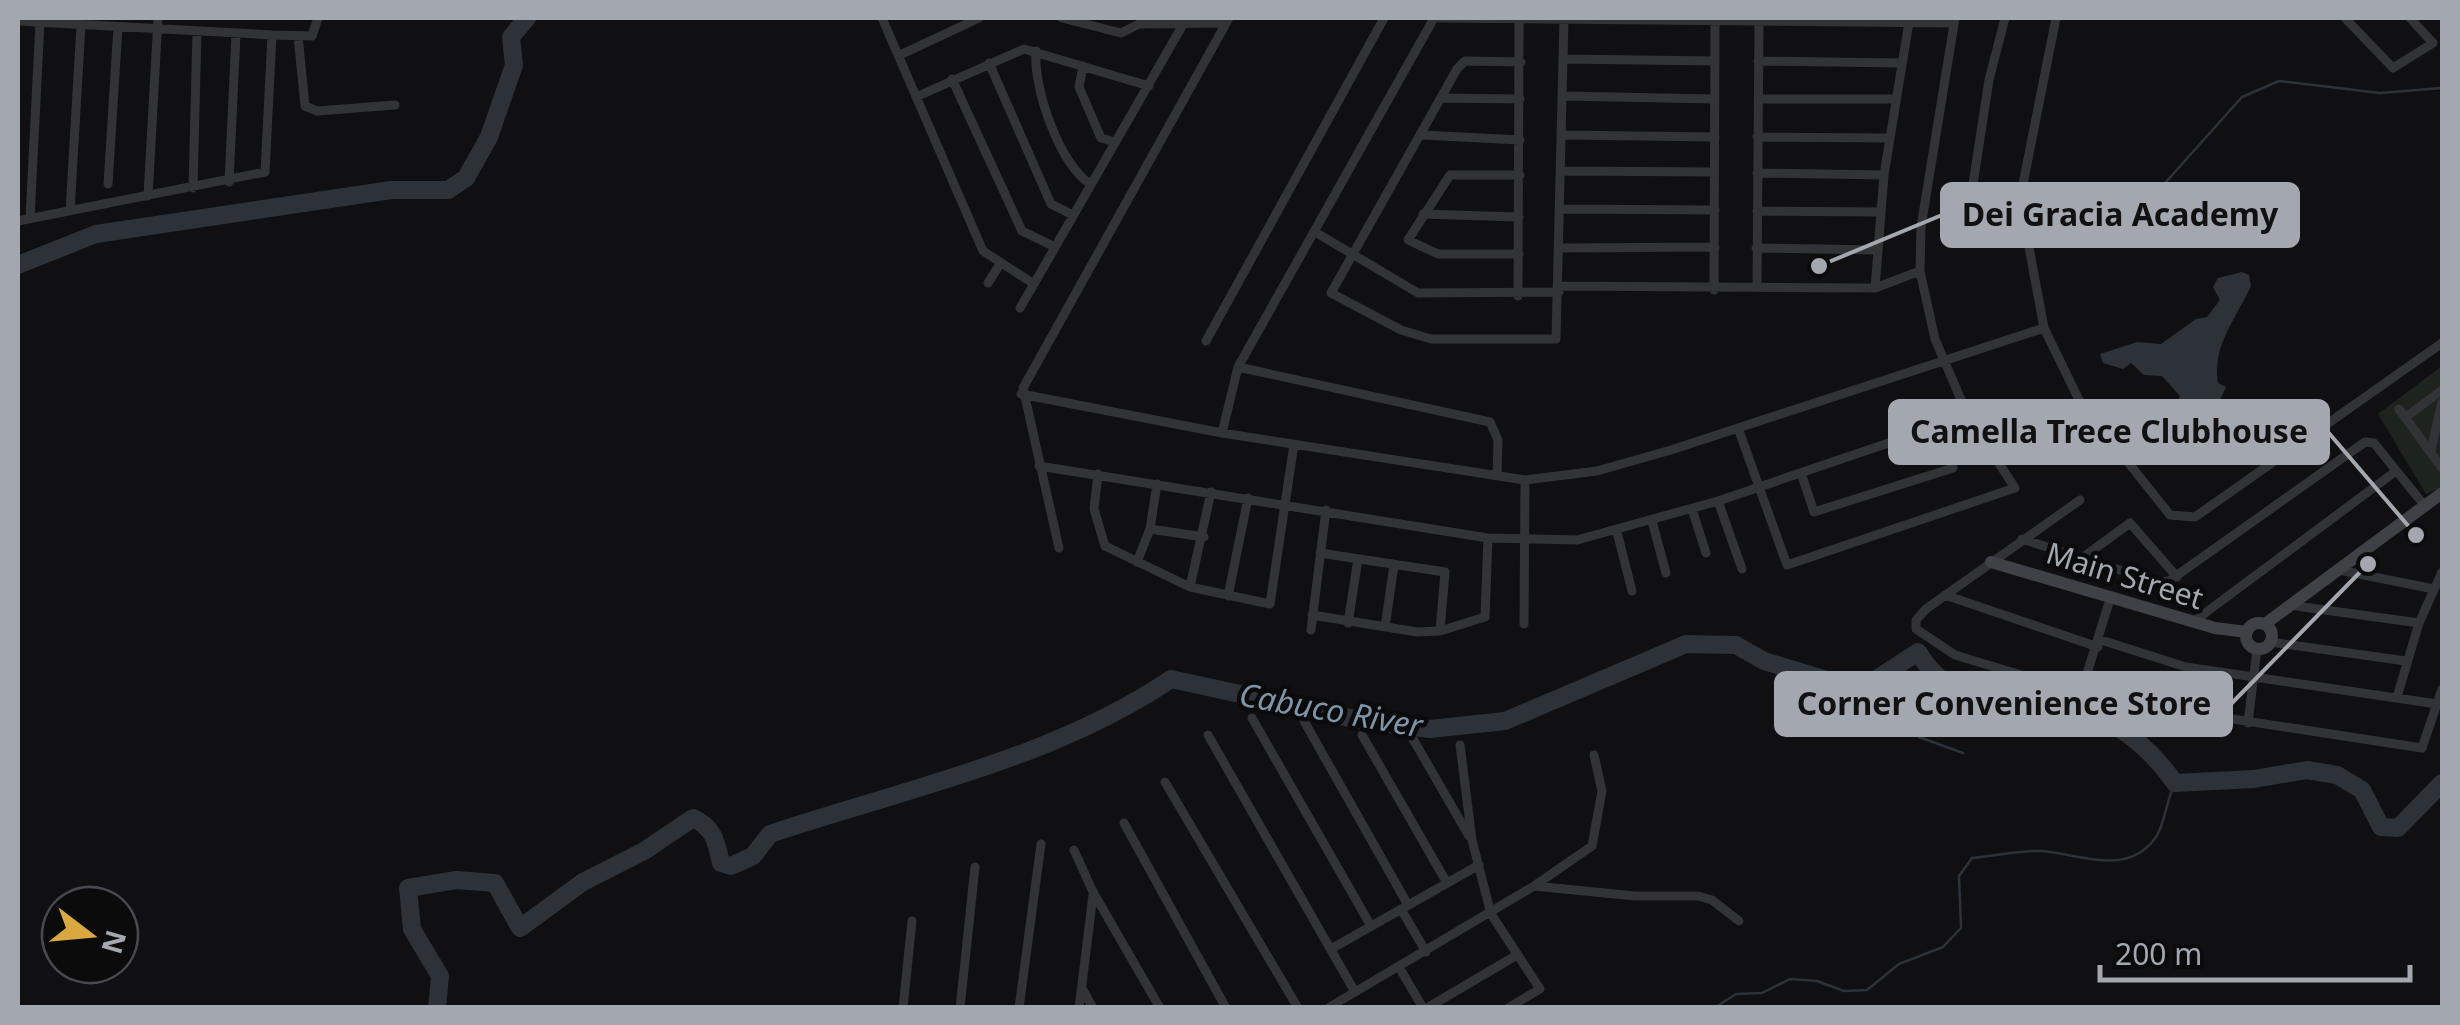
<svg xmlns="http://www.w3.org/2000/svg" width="2460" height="1025" font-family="'Noto Sans',sans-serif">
  <rect width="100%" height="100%" fill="#101012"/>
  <path fill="#1d241e" d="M2442 366V487L2426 494 2378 414Z"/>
  <path fill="#2c3238" d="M2242 272 2249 275 2251 286C2236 319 2212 345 2218 383L2226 387 2217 407 2219 427 2201 432 2189 443 2187 427 2174 425V416L2169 415 2180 396 2162 376 2144 375 2131 363 2123 369 2103 363 2100 354 2137 342 2161 344 2196 319 2207 317 2220 300 2213 287 2218 278Z"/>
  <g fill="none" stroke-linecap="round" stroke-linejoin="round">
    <path stroke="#2c3238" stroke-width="2.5" d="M2061 201 2120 207 2148 202 2242 97 2279 81 2380 93 2442 88
      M1910 657C1891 676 1903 694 1919 713L1914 727 1919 737 1963 753
      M1714 1008 1736 994 1762 993 1790 979 1817 981 1844 991 1867 990 1899 964 1943 947 1961 928 1959 876 1972 858C1994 856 2020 850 2042 851 2079 854 2124 876 2153 841 2165 827 2166 800 2175 783"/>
    <path stroke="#2c3238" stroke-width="18" d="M18 265 96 234 391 190H448L466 178 489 137 514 65 511 37 527 18
      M437 1008 440 976 412 929 408 888 456 880 495 883 520 928 583 882 644 851 693 818C714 828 716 841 721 863L731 866 753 856 770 834C904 789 1053 759 1171 679L1359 720 1430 729 1505 721 1686 644 1736 645 1764 661 1860 690 1918 652C1940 691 1993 713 2037 715 2051 715 2069 711 2083 713 2120 721 2154 753 2175 783L2254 779 2307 770 2337 775 2362 790 2381 827 2398 828 2442 783"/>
    <path stroke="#323336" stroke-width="9" d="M882 18 983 251 1034 284 1185 21
      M1062 18 1121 33 1139 24 1226 23
      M1440 18 1954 23
      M2005 18 1989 80 1973 184 1978 190 2020 199
      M2056 18 2020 199 2044 328 2080 402 2170 515 2195 517 2442 343
      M2345 18 2393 68 2433 43 2410 18
      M18 21 272 35 265 172 18 221
      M272 35 312 36 318 18
      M298 36 305 106 317 111 395 105
      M1036 51C1033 88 1059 163 1090 184
      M900 55 979 18
      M1563 59 1715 61
      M1758 61 1901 63
      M1521 62 1465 61 1457 69 1331 293 1401 330 1431 339H1556L1564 19
      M989 63 1051 204 1073 215
      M1083 66 1079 87 1101 138 1115 142
      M952 79 1022 231 1055 247
      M1563 96 1715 99
      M916 97 1024 49 1149 86
      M1441 98 1520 99
      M1758 99H1895
      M1422 135 1520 140
      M1563 135 1715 137
      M1757 137 1890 138
      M1562 171 1713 172
      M1757 173 1884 175
      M229 182 236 34
      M108 184 118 27
      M193 188 197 32
      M148 196 158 18
      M1561 209 1715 210
      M70 211 81 25
      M1757 211 1880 212
      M1423 214 1519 217
      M30 218 40 22
      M1315 232 1418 293 1559 292
      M1561 248 1715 247
      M1756 248 1876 250
      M1519 254H1438L1408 240 1450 175H1520
      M988 283 1000 264
      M1559 286 1875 288 1920 271
      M1757 286 1759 20
      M1875 288 1884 175 1909 22
      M1714 290 1715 20
      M1518 296 1519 20
      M1020 308 1034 284
      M1206 341 1384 18
      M1238 367 1490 422 1498 440 1497 476
      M1021 394 1222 433 1525 480 1597 471 1671 450 2044 328
      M2399 409 2442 468
      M2406 417 2442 390
      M1738 428 1787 565 2015 488 1968 416 1935 339 1920 271 1921 227 1955 18
      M1222 433 1238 367 1434 18
      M2431 450 2442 402
      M1039 466 1488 538 1577 540 1718 501 1968 416
      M1801 473 1814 512 1953 468 1928 429
      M1098 474 1094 509 1105 546 1190 587 1270 604 1294 444
      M2080 500 1926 609 1916 620V629L1955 655 2061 687 2084 683
      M1718 501 1742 569
      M1692 509 1706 553
      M1652 521 1666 573
      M1150 529 1204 537
      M1617 532 1632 591
      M2022 539 2158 582 2169 581 2365 442 2374 443 2424 505
      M1059 548 1023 388 1229 18
      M1320 553 1445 572 1440 631
      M2082 558 2130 523 2177 577
      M1137 562 1150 529 1157 484
      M2339 570 2434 589
      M1190 587 1211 492
      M1945 595 2098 647
      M1228 596 1248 498
      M2289 605 2419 623
      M1312 615 1417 632 1440 631 1485 617 1488 538
      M2193 622 2396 471
      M1348 623 1358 559
      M1524 624 1525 480
      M1385 627 1394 565
      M1311 630 1326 510
      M2101 640 2186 667 2437 704
      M2270 642 2406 661
      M2084 683 2174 710 2422 748 2442 689
      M2084 683 2111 596
      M2397 697 2419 623 2442 572
      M1252 718 1371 926
      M1304 721 1408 905
      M2248 723 2257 649
      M1208 735 1355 992
      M1362 735 1447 883
      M1413 739 1469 836
      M1460 745 1472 840 1491 914 1540 989 1508 1008
      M1165 782 1298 1008
      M1124 823 1226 1008
      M1074 850 1093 892 1160 1008
      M1534 886 1592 846 1602 791 1594 755
      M1401 909 1426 952
      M1331 949 1479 865
      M1399 967 1423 1008
      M1083 990 1093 1008
      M903 1008 912 921
      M960 1008 975 867
      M1019 1008 1041 844
      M1079 1008 1093 895
      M1328 1008 1534 886 1635 896H1698L1712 900 1739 921
      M1427 1008 1517 955"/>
    <path stroke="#404146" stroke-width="12" d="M1991 562 2215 628 2247 632
      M2246 636a13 13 0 1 1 26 0a13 13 0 1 1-26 0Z
      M2265 624 2442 493"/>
  </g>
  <g text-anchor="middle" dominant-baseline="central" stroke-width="9" stroke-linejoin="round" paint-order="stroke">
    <g font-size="30" fill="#a3a7b0" stroke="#0b0b0c">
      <text transform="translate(2125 575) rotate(17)">Main Street</text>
    </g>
    <g font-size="32" font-style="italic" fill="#7e94a8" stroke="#0b0b0c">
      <text transform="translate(1331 709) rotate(10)">Cabuco River</text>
    </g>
  </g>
  <path fill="none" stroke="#a3a7b0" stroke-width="4" d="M1819 266L1942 215M2416 535L2328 432M2368 564L2231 704"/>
  <g fill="#a3a7b0" stroke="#0b0b0c" stroke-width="4">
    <circle cx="1819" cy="266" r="10"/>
    <circle cx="2416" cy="535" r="10"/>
    <circle cx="2368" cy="564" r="10"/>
  </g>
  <g fill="#a3a7b0" stroke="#a3a7b0" stroke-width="4">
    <rect x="1942" y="184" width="356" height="62" rx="10"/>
    <rect x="1890" y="401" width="438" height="62" rx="10"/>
    <rect x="1776" y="673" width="455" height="62" rx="10"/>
  </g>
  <g font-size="32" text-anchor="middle" font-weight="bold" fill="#111">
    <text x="2120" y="226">Dei Gracia Academy</text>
    <text x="2109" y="443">Camella Trece Clubhouse</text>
    <text x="2004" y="715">Corner Convenience Store</text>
  </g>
  <rect width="2460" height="1025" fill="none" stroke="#a3a7b0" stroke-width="40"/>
  <g transform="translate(90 935) rotate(106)"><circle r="48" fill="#0b0b0c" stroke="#48494e" stroke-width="2.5"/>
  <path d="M0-8L18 38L0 25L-18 38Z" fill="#d9a841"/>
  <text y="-15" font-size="28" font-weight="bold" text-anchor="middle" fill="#a3a7b0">N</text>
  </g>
  <path d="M2100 965v15h310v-15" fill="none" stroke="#a3a7b0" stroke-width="5"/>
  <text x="2115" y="965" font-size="30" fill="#a3a7b0" stroke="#0b0b0c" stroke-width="8" paint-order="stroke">200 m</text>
</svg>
